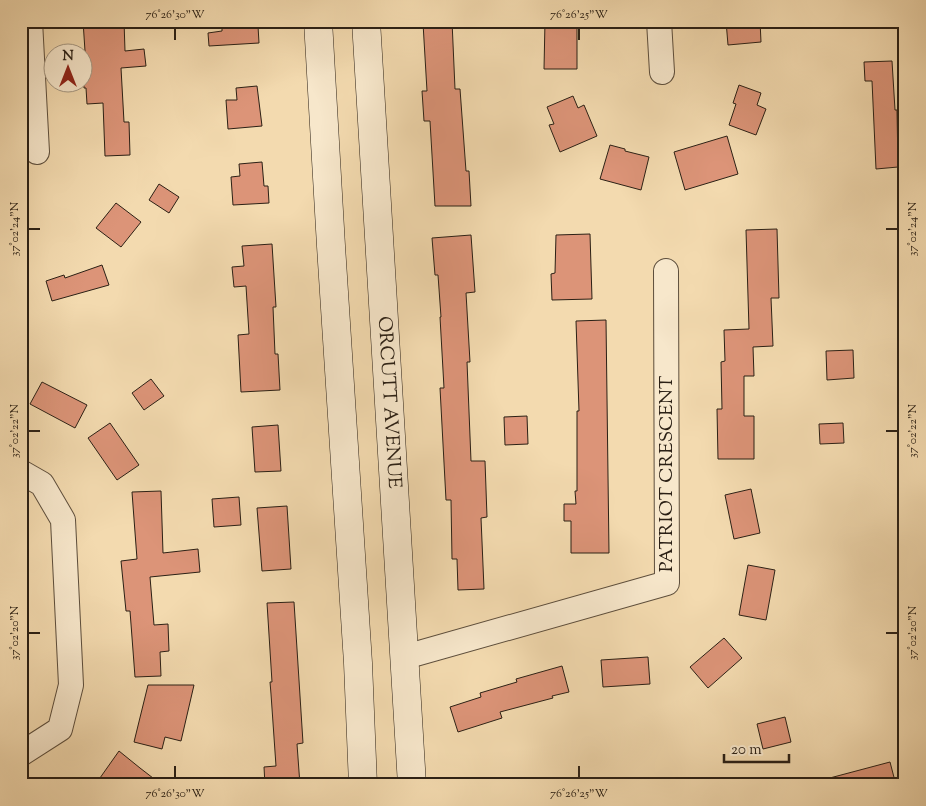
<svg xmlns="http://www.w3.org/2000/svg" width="926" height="806" font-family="'Sorts Mill Goudy',serif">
  <rect width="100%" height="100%" fill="#f3daaf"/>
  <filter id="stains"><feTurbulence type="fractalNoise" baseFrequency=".004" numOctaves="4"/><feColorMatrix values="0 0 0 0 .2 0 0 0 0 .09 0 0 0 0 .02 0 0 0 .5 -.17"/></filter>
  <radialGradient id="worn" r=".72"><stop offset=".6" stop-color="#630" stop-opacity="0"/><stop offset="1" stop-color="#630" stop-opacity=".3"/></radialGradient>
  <path fill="#dc9478" stroke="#2b2015" d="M83 21H124L125 51 144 49 146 66 121 68 124 122H129L130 155 105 156 103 103 87 104 86 88H84L83 66H86Z
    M222 21H255V26H258L259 43 209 46 208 33 222 31Z
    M452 21 455 89H460L466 171H469L471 206H435L430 121H424L422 91H427L423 23Z
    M545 21H577V69H544Z
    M726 21H760L761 42 728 45Z
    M892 61 895 110H897L898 167 876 169 872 81H865L864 62Z
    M739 85 761 93 757 105 766 109 756 135 729 125 736 104 733 103Z
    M257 86 262 126 228 129 226 100H237L236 88Z
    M573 96 578 108 584 105 597 136 560 152 549 125 554 124 547 107Z
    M727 136 738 174 685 190 674 152Z
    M610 145 625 149V151L649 157 641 190 600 179Z
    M262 162 264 186H268L269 203 233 205 231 177 240 176 239 164Z
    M159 184 179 197 169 213 149 200Z
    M116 203 141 222 121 247 96 228Z
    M777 229 779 298H771L773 346 753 347 754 376H744V416H754V459H718L717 409H722L721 362 725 361 724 330 749 329 746 230Z
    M590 234 592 299 552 300 551 274 555 273 556 235Z
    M471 235 475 292 466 293 470 362H467L471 461H485L487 517 481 518 484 589 458 590 457 559H452L451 500H446L440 388H444L440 317H441L438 275H435L432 238Z
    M272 244 276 307H273L275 354H278L280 390 241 392 238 335 249 334 246 286 234 287 232 267 244 266 242 246Z
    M102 265 109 285 52 301 46 281 64 275 65 278Z
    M606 320 609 553H571V521H564V504H576L575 491H577V411H579L576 321Z
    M853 350 854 378 827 380 826 351Z
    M151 379 164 396 144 410 132 393Z
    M42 382 87 405 75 428 30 404Z
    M527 416 528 444 505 445 504 417Z
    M110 423 139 465 117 480 88 438Z
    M843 423 844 443 820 444 819 424Z
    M278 425 281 471 255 472 252 427Z
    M751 489 760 533 734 539 725 495Z
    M161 491 163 553 198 549 200 572 150 577 154 625 168 624 169 651 160 652 161 676 135 677 130 611H126L121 561 137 559 132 492Z
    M239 497 241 525 214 527 212 499Z
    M287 506 291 569 262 571 257 508Z
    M748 565 775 570 766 620 739 615Z
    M294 602 303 743 297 744 300 785H265L264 767 276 766 271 694 270 682H272L267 603Z
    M724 638 742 658 708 688 690 667Z
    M648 657 650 684 603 687 601 660Z
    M562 666 569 692 552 696 553 698 500 712 502 718 458 732 450 707 481 697 480 693 517 682 516 679Z
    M148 685H194L181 741 165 737 162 749 134 742Z
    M785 717 791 742 763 749 757 724Z
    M119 751 140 768 162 785H95Z
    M890 762 896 785H827L826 779Z"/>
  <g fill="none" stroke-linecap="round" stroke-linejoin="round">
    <defs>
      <path id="minor" d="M30 21 37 152
        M659 21 662 72
        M21 472 42 484 63 520 71 685 60 729 21 754
        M405 657 667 583 666 271"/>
      <g id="secondary">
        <path d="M318 21 331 246 358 663 363 785"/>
        <path id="s1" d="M366 21 412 785"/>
      </g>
    </defs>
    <use href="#minor" stroke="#5d4e3c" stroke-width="26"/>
    <use href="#secondary" stroke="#2b2015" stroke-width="29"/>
    <use href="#minor" stroke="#f7e7cb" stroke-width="24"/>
    <use href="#secondary" stroke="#f7e7cb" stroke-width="28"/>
  </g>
  <path fill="none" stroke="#2b2015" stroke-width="2" d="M175 28V40M579 28V40M28 229H40M886 229H898M28 431H40M886 431H898M28 633H40M886 633H898M175 766V778M579 766V778"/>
  <g text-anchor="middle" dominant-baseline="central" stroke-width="4" stroke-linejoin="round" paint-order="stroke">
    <g font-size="19" fill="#2b2015" stroke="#f7e7cb">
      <text stroke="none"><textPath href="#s1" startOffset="382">ORCUTT AVENUE</textPath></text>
      <text transform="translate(667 474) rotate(-90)">PATRIOT CRESCENT</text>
    </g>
  </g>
  <rect width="926" height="806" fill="none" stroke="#f3daaf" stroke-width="55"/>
  <g transform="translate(68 68)"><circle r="24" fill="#f7e7cb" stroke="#a59782"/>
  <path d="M0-4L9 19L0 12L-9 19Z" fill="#8f2418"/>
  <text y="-8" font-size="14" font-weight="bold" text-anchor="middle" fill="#2b2015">N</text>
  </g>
  <path d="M724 754v8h65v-8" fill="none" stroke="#2b2015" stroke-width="2.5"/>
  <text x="731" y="754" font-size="15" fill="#2b2015" stroke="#f7e7cb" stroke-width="4" paint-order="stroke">20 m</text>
  <rect x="28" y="28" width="870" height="750" fill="none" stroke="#2b2015" stroke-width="2"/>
  <g font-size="12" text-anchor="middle" fill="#2b2015">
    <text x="175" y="18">76°26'30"W</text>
    <text x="579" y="18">76°26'25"W</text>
    <text transform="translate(14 229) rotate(-90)" y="4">37°02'24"N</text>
    <text transform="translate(912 229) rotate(-90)" y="4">37°02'24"N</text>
    <text transform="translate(14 431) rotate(-90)" y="4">37°02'22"N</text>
    <text transform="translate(912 431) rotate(-90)" y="4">37°02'22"N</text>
    <text transform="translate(14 633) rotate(-90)" y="4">37°02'20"N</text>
    <text transform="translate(912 633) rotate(-90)" y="4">37°02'20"N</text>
    <text x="175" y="797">76°26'30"W</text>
    <text x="579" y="797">76°26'25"W</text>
  </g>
  <rect width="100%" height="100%" filter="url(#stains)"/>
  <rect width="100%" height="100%" fill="url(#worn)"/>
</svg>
